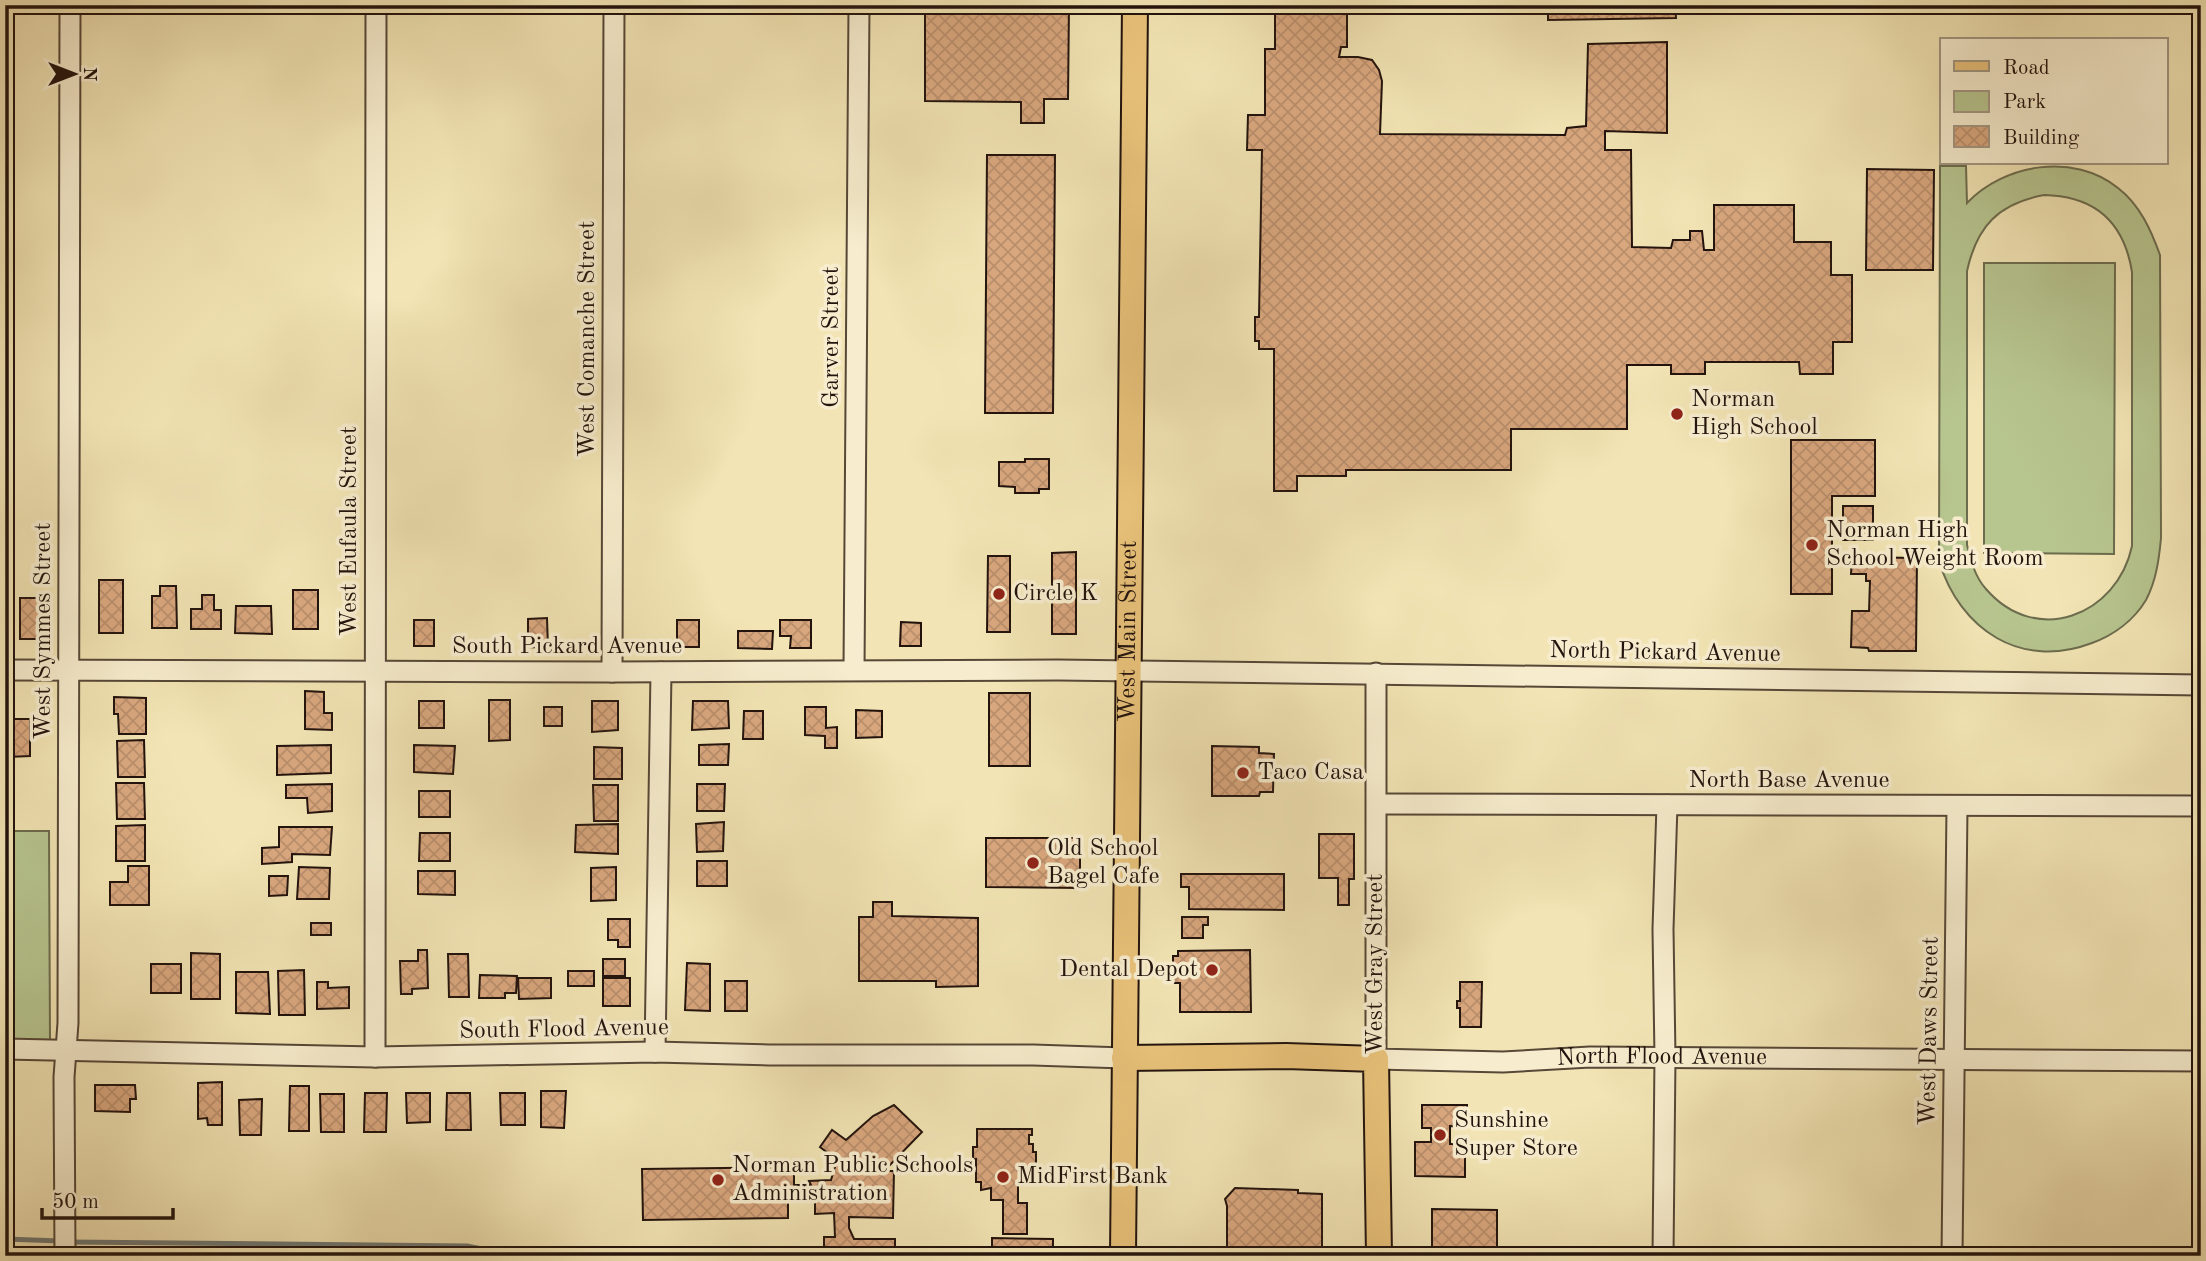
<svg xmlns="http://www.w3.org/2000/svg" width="2206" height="1261" font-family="'Old Standard TT',serif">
  <defs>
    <pattern id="building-cross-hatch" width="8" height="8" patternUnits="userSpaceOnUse" patternTransform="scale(1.75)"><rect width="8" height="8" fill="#d9a77e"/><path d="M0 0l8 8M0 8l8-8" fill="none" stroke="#ba8f6c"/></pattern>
  </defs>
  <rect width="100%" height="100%" fill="#f2e4b4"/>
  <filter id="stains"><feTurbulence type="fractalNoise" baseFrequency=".00286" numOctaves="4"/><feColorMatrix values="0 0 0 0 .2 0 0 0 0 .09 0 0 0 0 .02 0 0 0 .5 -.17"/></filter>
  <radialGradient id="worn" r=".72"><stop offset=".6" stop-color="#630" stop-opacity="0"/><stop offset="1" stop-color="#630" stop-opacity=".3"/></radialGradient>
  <path fill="#b7c58f" stroke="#6c6c4e" stroke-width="2" fill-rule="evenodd" d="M1843 5H1995L1843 9Z
    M1940 166H1966L1967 203C2004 164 2074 152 2118 188 2140 205 2151 230 2160 255L2161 538C2159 560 2156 581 2146 600 2134 620 2114 635 2092 643 2021 670 1960 630 1939 561ZM2044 195C2095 196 2124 222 2132 272V546C2117 616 2036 647 1986 589 1975 577 1971 561 1967 545V271C1977 226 1998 204 2044 195Z
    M1984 263H2115L2114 554 1984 553Z
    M5 831H49L50 1042H5Z"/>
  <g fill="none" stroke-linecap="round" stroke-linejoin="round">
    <path stroke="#6e7874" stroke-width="5" d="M5 1239 60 1241
      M70 1242 467 1246 517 1256"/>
  </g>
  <path fill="url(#building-cross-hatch)" stroke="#22130d" stroke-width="2" d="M925 5H1069L1068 99H1044V123H1021V102L925 101Z
    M1275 5H1505V8H1347V47H1341L1339 57H1358L1372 60 1379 70 1382 81 1380 134 1565 135 1567 128 1586 126 1588 44 1667 42V133L1605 131V150H1631L1632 247 1671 248 1673 240H1690V231H1702L1704 250H1714V205H1794V242H1831V275H1852V342H1833V374H1800L1799 362H1705V374H1671V365H1627V429H1511V470H1346V476H1297V491H1274V349H1259V341H1255V317H1259L1262 150H1247L1248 115H1265V49H1275Z
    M1535 5H1675L1676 18 1548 20V8H1535Z
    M987 155H1055L1053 413H985Z
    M1867 169 1934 170 1933 270H1866Z
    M1791 440H1875V496H1832V594H1791Z
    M1025 459H1049V489H1039V493H1015V487L999 486V462H1025Z
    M1843 506H1873V540H1843Z
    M1076 552V634H1052V553Z
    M988 556H1010V632H987Z
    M1852 557 1917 558 1916 651H1869L1868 648 1851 647 1852 611H1869L1870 581H1866V574H1851Z
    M99 580H123V633H99Z
    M160 586H176L177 628H152V596H160Z
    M293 590H318V629H293Z
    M202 595H214V610H221V629H191V609H202Z
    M20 598H45V639H20Z
    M236 606H271L272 634 235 633Z
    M547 618 548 648 528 647V619Z
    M414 620H434V646H414Z
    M677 620H699V647H677Z
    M780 620H811V648H790L791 636H780Z
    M901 622 921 623V646H900Z
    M738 631H773L772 649 738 648Z
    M305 691 324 692V713H332V730L305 729Z
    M989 693H1030V766H989Z
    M114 697 146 698V734H119L118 714H114Z
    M489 700H510V740L489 741Z
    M419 701H444V728H419Z
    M592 701H618V730L592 732Z
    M693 701H728L729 728 692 730Z
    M544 707H562V726H544Z
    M805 707H826V728L837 727V748H825V736L805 735Z
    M856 710 882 711V737L856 738Z
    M744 711H763V739H743Z
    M6 719H30V756L7 757Z
    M144 740 145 777H118L117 741Z
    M729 744 728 765H699V745Z
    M331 745V773L277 775V746Z
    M414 745 455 746 453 774 414 772Z
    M1212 746 1259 747V753L1274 754 1273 792H1260L1259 796H1212Z
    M594 747 622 748V779H594Z
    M116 783H144L145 819H117Z
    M332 784V811L308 813 307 798H286V785Z
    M697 784H725L724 811H697Z
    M593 785H618V821H594Z
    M419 791H450V817H419Z
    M724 822 723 851 697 852 696 824Z
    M618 824V854L575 852 576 825Z
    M145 825V861H116V826Z
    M279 827H332L330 855 292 854V862L262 864V848L279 847Z
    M420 833H450V861H419Z
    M1319 834H1354V879H1349V905H1338V878H1319Z
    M986 838H1080V888L986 887Z
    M697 861H727V886H697Z
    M128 866H149V905H110V882H128Z
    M299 867 330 868 329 899H297Z
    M616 867V900L591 901V868Z
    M418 871H455V895L418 894Z
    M1181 874H1284V910L1189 909V887H1181Z
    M269 876H288L287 895 269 896Z
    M873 902H892V916L978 918V986L936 987V981H859V917H873Z
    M1182 917H1208V925H1203V938H1182Z
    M608 919H630V947H618V940H608Z
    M311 923H331V935H311Z
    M418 950H427L428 988 412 989V994H401L400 961H418Z
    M1250 950 1251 1012H1180V983H1173V956H1178V951Z
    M191 953 220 954V999H191Z
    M448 954H468L469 997H449Z
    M603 959H625V976H603Z
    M687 963 710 964V1011L685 1010Z
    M151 964H181V993H151Z
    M304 970 305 1015H279L278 971Z
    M568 971H594V986H568Z
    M236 972H268L270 1014 236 1013Z
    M480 975 517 976 516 993H505V998H479Z
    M518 978H551V998L519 999Z
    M603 978H630V1006H603Z
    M725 981H747V1011H725Z
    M317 982H328V988L349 987V1008L317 1009Z
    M1460 982H1482L1481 1027H1460V1008H1457V1001H1460Z
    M222 1082V1125H208L207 1118 198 1119V1083Z
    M95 1085H135L136 1099H130V1112L95 1111Z
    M290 1086H309V1131H289Z
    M5 1089H9V1118L5 1119Z
    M541 1091H566L564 1128 541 1127Z
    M365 1093H387L386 1132H364Z
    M406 1093H430V1122L407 1123Z
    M447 1093H470L471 1130H446Z
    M500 1093H525V1125H501Z
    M320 1094H344V1132H321Z
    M262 1099 261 1135H240L239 1100Z
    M894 1105 922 1132 884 1171H894L893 1218 849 1217V1228L854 1239H895V1256H824V1237H835L834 1213 815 1214V1197L788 1198V1218L643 1220 642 1169 794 1167V1185H811L809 1181 831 1180 837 1160 820 1147 832 1130 846 1140 873 1116Z
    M1422 1105H1467V1127L1450 1126V1144H1465V1177L1415 1176V1142H1431V1128H1422Z
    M977 1129H1032V1135H1029V1144H1033V1152H1036V1166H1032V1172H1029V1185H1018V1203H1027V1234H1003V1200H991V1188L981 1190V1182H976V1159H973V1147H977Z
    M1235 1188 1298 1190V1193L1322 1194V1256H1227V1206L1225 1199Z
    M1432 1209 1497 1210V1256H1432Z
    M992 1238 1053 1239V1256H992Z"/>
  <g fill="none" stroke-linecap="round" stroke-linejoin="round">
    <defs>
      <g id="minor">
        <path d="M854 669 859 5"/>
        <path d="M5 670 612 672 1058 670 2201 685"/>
        <path d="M612 672 614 5"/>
        <path id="s1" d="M1376 673V1059L1503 1062 1590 1057 2201 1061"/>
        <path d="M1377 804 2201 806"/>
        <path d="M5 1049 375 1057 655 1052 769 1055H1033L1124 1058"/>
        <path d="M655 1052 661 672"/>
        <path d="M375 1057 376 5"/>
        <path d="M65 1256 64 1077 68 1023 70 5"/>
        <path d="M1663 1256 1665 1057 1663 929 1667 805"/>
        <path d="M1952 1256 1957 807"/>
      </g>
      <g id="major">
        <path d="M1124 1058 1286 1056 1376 1059 1379 1256"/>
        <path id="s2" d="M1123 1256 1135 5"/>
      </g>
    </defs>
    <use href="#minor" stroke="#564737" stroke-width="23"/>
    <use href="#major" stroke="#22130d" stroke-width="28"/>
    <use href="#minor" stroke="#f7edce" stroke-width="19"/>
    <use href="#major" stroke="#e9c27a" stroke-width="24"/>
  </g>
  <g fill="#8f2418" stroke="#f7edce" stroke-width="2.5">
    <circle cx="1677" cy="414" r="7"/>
    <circle cx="1812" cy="545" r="7"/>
    <circle cx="999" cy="594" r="7"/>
    <circle cx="1243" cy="773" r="7"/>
    <circle cx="1033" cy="863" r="7"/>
    <circle cx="1212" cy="970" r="7"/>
    <circle cx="1440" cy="1135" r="7"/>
    <circle cx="1003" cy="1177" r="7"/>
    <circle cx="718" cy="1180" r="7"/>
  </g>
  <g text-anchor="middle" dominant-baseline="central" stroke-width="7" stroke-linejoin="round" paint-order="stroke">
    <g font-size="24" fill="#22130d" stroke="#f7edce">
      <text transform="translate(832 337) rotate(-90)">Garver Street</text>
      <text transform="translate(588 339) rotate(-90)">West Comanche Street</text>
      <text transform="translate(350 531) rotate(-90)">West Eufaula Street</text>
      <text transform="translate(44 631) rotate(-90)">West Symmes Street</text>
      <text stroke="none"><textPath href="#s2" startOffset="625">West Main Street</textPath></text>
      <text x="567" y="647">South Pickard Avenue</text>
      <text transform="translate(1665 653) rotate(1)">North Pickard Avenue</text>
      <text x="1789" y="781">North Base Avenue</text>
      <text transform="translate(1376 964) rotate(-90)">West Gray Street</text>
      <text transform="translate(564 1030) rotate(-1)">South Flood Avenue</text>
      <text transform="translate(1930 1031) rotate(-89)">West Daws Street</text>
      <text stroke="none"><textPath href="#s1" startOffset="672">North Flood Avenue</textPath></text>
    </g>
    <g font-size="24" fill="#22130d" stroke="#f7edce" text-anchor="start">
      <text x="1691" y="400">Norman<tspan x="1691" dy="28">High School</tspan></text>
      <text x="1826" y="531">Norman High<tspan x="1826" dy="28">School Weight Room</tspan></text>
      <text x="1013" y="594">Circle K</text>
      <text x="1257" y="773">Taco Casa</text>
      <text x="1047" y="849">Old School<tspan x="1047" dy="28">Bagel Cafe</tspan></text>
      <text x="1198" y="970" text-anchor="end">Dental Depot</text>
      <text x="1454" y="1121">Sunshine<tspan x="1454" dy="28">Super Store</tspan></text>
      <text x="732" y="1166">Norman Public Schools<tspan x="732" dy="28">Administration</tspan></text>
      <text x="1017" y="1177">MidFirst Bank</text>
    </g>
  </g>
  <rect width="2206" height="1261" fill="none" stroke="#f2e4b4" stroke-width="28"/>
  <rect x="7" y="7" width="2192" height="1247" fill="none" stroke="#22130d" stroke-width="3.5"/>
  <rect x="14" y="14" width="2178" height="1233" fill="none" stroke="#22130d" stroke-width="2"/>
  <rect x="1940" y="38" width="228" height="126" fill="#f7edce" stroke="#a29681" stroke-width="2"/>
  <rect x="1954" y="61" width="35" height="10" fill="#e9c27a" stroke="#a29681" stroke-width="2"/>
  <text x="2003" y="74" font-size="21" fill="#22130d">Road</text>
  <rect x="1954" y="91" width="35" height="21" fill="#b7c58f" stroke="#a29681" stroke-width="2"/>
  <text x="2003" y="108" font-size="21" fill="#22130d">Park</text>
  <rect x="1954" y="126" width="35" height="21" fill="url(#building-cross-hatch)" stroke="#a29681" stroke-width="2"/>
  <text x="2003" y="144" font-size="21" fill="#22130d">Building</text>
  <g transform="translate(74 74) rotate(90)" stroke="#f7edce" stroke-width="5" paint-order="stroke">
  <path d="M0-5L12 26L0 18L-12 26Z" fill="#22130d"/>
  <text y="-10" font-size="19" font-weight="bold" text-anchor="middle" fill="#22130d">N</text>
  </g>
  <path d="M42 1208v10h131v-10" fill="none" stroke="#22130d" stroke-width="3.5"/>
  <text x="52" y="1208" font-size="21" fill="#22130d" stroke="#f7edce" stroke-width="5" paint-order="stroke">50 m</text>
  <rect width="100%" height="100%" filter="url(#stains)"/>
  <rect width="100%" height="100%" fill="url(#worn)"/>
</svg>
